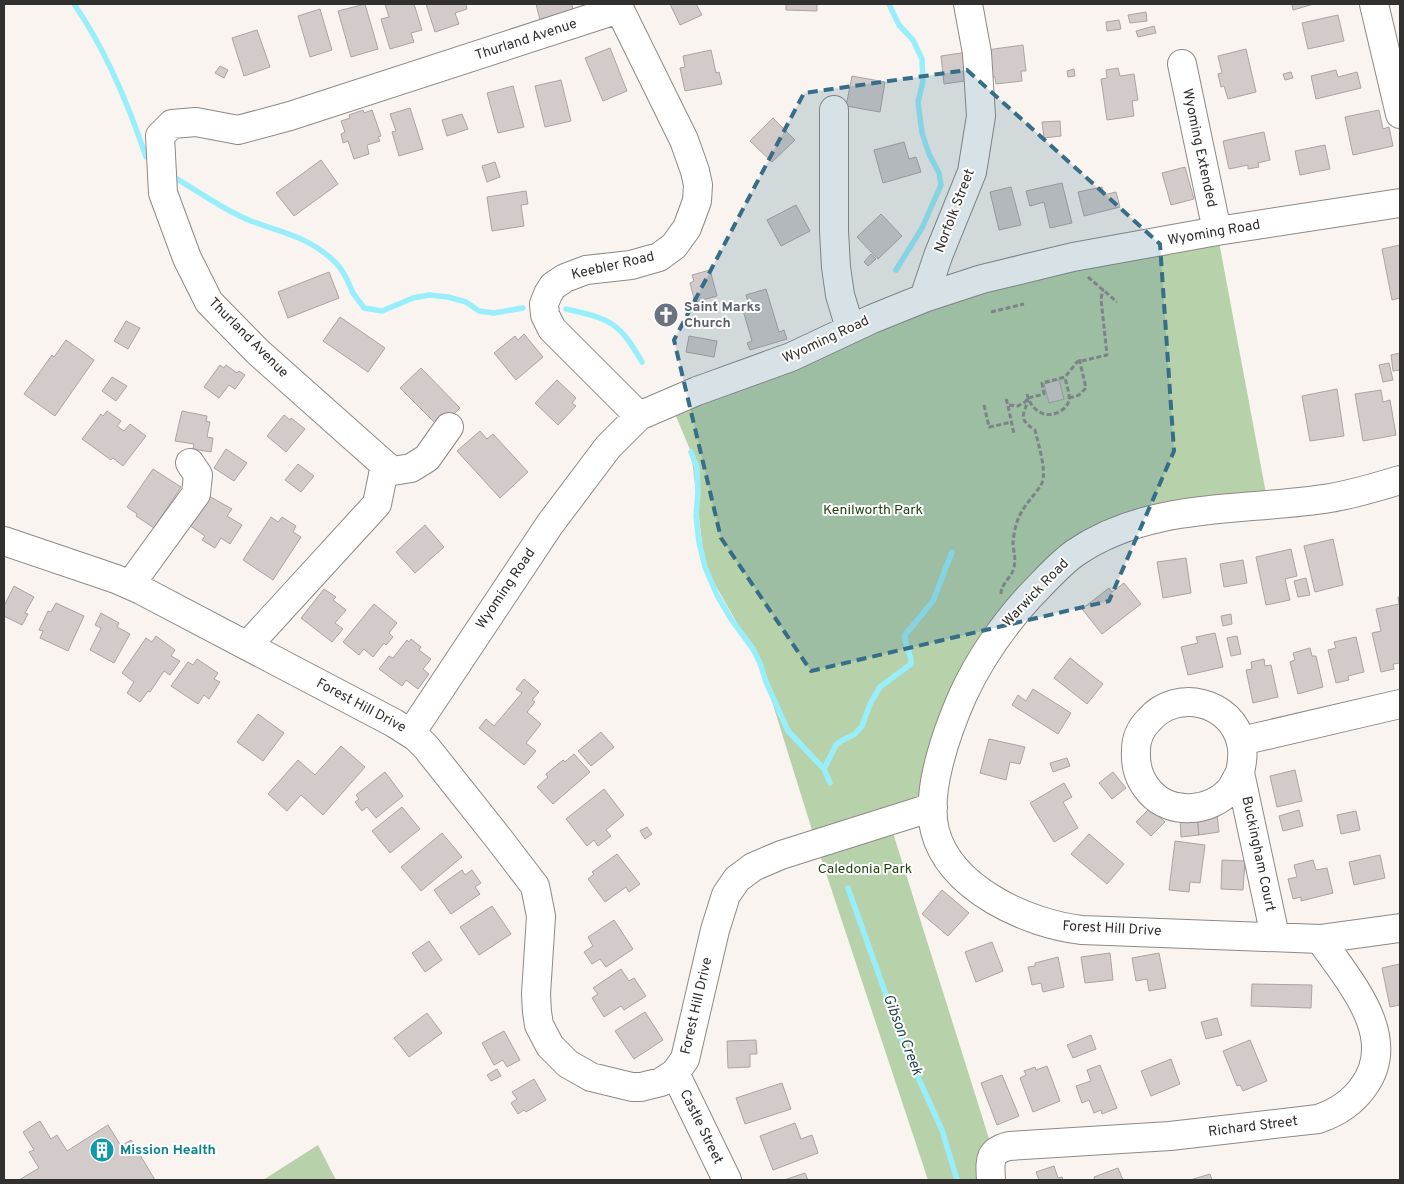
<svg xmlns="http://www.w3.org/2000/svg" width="1404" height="1184" font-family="Overpass,sans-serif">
  <rect width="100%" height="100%" fill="#f9f4ef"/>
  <path fill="#b7d2ab" d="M1217 231 1268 504 1093 543 976 668 933 807 889 820 1002 1180H928L816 843 760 663 705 567 691 452 670 402 893 310Z
    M318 1145 336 1180H263Z"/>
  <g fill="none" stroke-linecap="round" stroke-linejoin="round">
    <path stroke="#99eefc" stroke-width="5.5" d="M74 4C106 50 128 103 146 157
      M889 4 899 25 913 40 922 59 923 81 918 102 922 133 929 154 939 173 941 185 922 228 896 270
      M177 179C201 193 225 211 251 221 283 233 310 237 336 263 345 272 348 282 353 293 356 298 361 303 364 308L382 311 413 298 429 295 448 297 466 302 479 311 494 313 523 308
      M566 309C611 319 619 322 642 362
      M691 452 697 468 698 493 696 516 699 542 705 567 717 595 731 619 753 649 760 663 766 682 788 731 824 769 830 783
      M824 769 836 745 841 741 855 734 862 726 870 704 880 687 911 664C912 653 904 646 905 635L933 601 952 552
      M848 888 906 1051 942 1130 957 1180"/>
  </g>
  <path fill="#d3cbca" stroke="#aba4a2" d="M365 4 378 49 351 57 338 11Z
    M385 4H414L422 30 411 33 414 42 390 49 381 19 389 17Z
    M426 4H466L467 9 455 13 459 24 435 32Z
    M536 4H575L572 5 573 10 540 20Z
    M670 4H696L702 15 680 25Z
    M786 4H817V11L786 10Z
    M1292 4H1314L1293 10Z
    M320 9 332 50 310 57 298 16Z
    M1146 12 1147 21 1130 23 1128 15Z
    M1338 15 1344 41 1308 49 1302 23Z
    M1119 20 1121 29 1107 31 1106 22Z
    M1154 26 1156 33 1138 37 1136 31Z
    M257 30 270 67 244 76 232 38Z
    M1023 45 1026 71H1021L1022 81 996 84 995 77H991L987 50Z
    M610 48 627 91 603 101 585 58Z
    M1246 49 1256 92 1228 99 1224 86 1221 87 1218 74 1222 73 1218 56Z
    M711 50 716 73 719 72 722 84 685 91 680 68 685 67 683 56Z
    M968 52 971 80 944 84 941 56Z
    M220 66 228 70 224 78 215 73Z
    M1118 68 1120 76 1134 74 1138 100 1132 101 1134 116 1107 120 1101 79 1107 78 1106 70Z
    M1074 69 1075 76 1068 77 1067 71Z
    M1336 70 1338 77 1357 72 1361 88 1316 99 1311 76Z
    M1291 72 1293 78 1285 80 1283 74Z
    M852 76 885 82 880 112 846 106Z
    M561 80 571 121 545 127 535 86Z
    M513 86 524 127 498 133 487 93Z
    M410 108 423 149 399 156 392 132 396 131 390 114Z
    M363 110 364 113 372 110 381 136 378 137 380 141 367 145 369 154 354 159 348 141 343 143 341 134 345 132 341 121 350 118 349 115Z
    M1379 110 1383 129 1389 127 1393 146 1353 155 1345 117Z
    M462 114 468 129 447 136 442 120Z
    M773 118 795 140 772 162 750 141Z
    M1060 121 1061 136 1044 138 1042 122Z
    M1264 132 1270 160 1258 163 1259 167 1248 169V165L1229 169 1223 141Z
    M904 142 909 159 916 157 921 172 883 183 874 150Z
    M1325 145 1330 169 1300 175 1295 151Z
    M321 160 338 184 294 216 276 193Z
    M495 162 500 177 487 182 482 166Z
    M1185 167 1194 199 1171 205 1162 173Z
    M1062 183 1072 223 1050 228 1044 202 1030 206 1026 191Z
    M1011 187 1021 225 999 230 990 192Z
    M1102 187 1104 195 1116 192 1120 207 1084 216 1078 192Z
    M526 191 528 204 521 205 524 226 492 231 487 197Z
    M796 205 810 231 781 246 767 220Z
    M881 214 902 236 878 259 857 237Z
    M1400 245V298L1392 300 1382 249Z
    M871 254 876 259 868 266 864 262Z
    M710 270 717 296 695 302 690 283 694 281 692 275Z
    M329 272 339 298 288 318 278 292Z
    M766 289 779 332 784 330 787 339 750 350 747 343 752 341 742 307 749 305 746 295Z
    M340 317 385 348 368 372 323 341Z
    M126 321 140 328 128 349 114 341Z
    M524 334 543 357 516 380 494 353 515 336 518 340Z
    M689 336 717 341 714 357 686 352Z
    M66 340 94 360 55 416 24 394 52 355 54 357Z
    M1400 353V370L1393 371 1391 355Z
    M1389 363 1393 380 1383 382 1379 365Z
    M220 365 224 368 226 365 237 373 239 371 245 375 235 389 229 385 219 398 204 387Z
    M421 368 460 408 440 428 400 388Z
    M112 377 127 386 116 401 102 391Z
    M557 380 576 398 572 403 576 406 558 425 535 403Z
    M1059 380 1064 399 1049 403 1044 384Z
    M1337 389 1344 436 1310 441 1302 396Z
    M1381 390 1383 402 1390 400 1396 435 1363 441 1355 394Z
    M107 411 121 421 117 426 124 431 130 424 146 436 123 466 113 458 111 460 82 439 101 414 103 416Z
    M182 411 207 416 206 421 210 422 207 437 213 438 211 452 193 449 194 444 175 441Z
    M284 415 290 420 291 418 305 429 286 452 267 436Z
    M480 431 487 439 493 434 528 472 500 498 457 451Z
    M226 449 247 463 234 481 214 468Z
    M298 464 314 476 301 492 285 480Z
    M153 469 181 487 154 528 136 516 137 514 127 507Z
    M209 496 232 509 227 516 242 525 230 544 221 538 215 548 202 540 205 536 189 525Z
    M271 517 278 522 282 517 296 526 293 532 301 537 273 580 243 560Z
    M425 525 444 547 415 573 396 552Z
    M1333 539 1343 585 1315 592 1304 546Z
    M1291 549 1297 576 1285 579 1290 600 1266 605 1256 557Z
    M1186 558 1191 593 1163 598 1157 562Z
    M1243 560 1247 583 1224 587 1220 564Z
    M1306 578 1310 595 1298 597 1294 581Z
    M1124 583 1141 604 1102 634 1082 609 1109 588 1112 592Z
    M14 586 34 597 25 613 28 614 22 625 4 616V606Z
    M324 589 336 597 333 600 346 610 335 623 343 629 332 642 301 618Z
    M1398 597H1400V663L1393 664 1394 669 1381 672 1372 633 1381 631 1376 609 1399 604Z
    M56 603 84 616 68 651 40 638 43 631 39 630 48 611 51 612Z
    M374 604 397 623 389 633 393 637 386 645 384 643 373 657 364 649 359 655 343 642Z
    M101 613 119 623 117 627 130 634 114 663 90 650 101 628 95 625Z
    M1231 614 1232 624 1223 626 1221 616Z
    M1215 633 1223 667 1188 675 1181 647 1198 643 1196 637Z
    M156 636 175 650 171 656 180 661 170 675 164 671 150 692 148 691 140 702 127 693 134 682 122 673 146 638 152 642Z
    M1237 636 1241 654 1231 656 1227 638Z
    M1356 637 1364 672 1348 676 1349 680 1336 683 1328 650 1336 648 1334 642Z
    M411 639 421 647 419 650 431 659 423 669 429 674 418 689 406 680 402 686 379 669 389 656 393 658 407 640 409 642Z
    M1310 648 1312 656H1316L1323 687 1298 694 1290 662 1295 660 1293 653Z
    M1070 658 1103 684 1087 704 1054 678Z
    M197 659 218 673 214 679 220 682 209 699 204 695 198 704 171 686 188 662 193 665Z
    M1264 659 1265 666 1271 665 1278 697 1253 703 1246 670 1252 669 1251 662Z
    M524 679 539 692 532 700 535 702 527 712 541 724 526 743 536 751 524 765 479 728 486 719 494 726 522 693 516 689Z
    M1033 689 1071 713 1058 734 1012 705 1018 695 1026 701Z
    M258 714 284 733 263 761 237 742Z
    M601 732 614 747 591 766 578 751Z
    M989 739 1025 747 1020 764 1010 762 1006 780 980 773Z
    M341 746 365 767 323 815 301 795 287 811 268 794 298 760 315 775Z
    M574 754 590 772 553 804 537 787 548 777 546 774 563 760 565 762Z
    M1067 758 1070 766 1053 772 1050 763Z
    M1295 770 1302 801 1277 807 1270 776Z
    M385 772 403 796 376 818 367 807 362 811 355 802 359 799 356 795Z
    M1113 772 1126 788 1112 799 1099 783Z
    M1064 783 1072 797 1063 802 1078 828 1054 842 1030 803Z
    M604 789 624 815 606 830 611 836 598 846 594 840 587 846 566 819Z
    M402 807 420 829 390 853 372 831Z
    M1150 808 1165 822 1151 836 1136 822Z
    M1299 810 1303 826 1283 831 1279 816Z
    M1356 811 1360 830 1341 834 1337 815Z
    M1217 814 1219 832 1199 835 1197 817Z
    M1197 817 1199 835 1181 837 1180 818Z
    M647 827 652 834 645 839 640 831Z
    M442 833 462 857 421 891 401 867Z
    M1089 834 1124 864 1107 884 1071 854Z
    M1175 841 1205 845 1200 883 1190 882 1189 892 1169 890Z
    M617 854 640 884 629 892 626 887 605 902 588 879 594 874 592 872Z
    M1380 855 1385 878 1354 885 1349 862Z
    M1222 860 1245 861 1243 890 1221 889Z
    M1313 860 1316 870 1327 868 1333 893 1301 901V897L1293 899 1288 879 1297 877 1294 865Z
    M462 870 465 875 472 870 481 883 475 887 480 894 451 914 434 890Z
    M942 890 969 913 948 936 922 914Z
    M492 906 511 934 479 955 460 927Z
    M614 920 633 949 606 967 600 959 592 964 584 952 593 946 588 937Z
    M429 941 442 960 425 972 412 953Z
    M992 942 1003 971 976 982 965 952Z
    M1110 953 1113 980 1085 983 1081 957Z
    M1159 953 1166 988 1149 991 1147 979 1136 981 1132 958Z
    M1058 957 1064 987 1043 992 1041 983 1032 985 1028 967 1035 966V963Z
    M1400 964V1005L1390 1007 1382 968Z
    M621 969 629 981 634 978 646 996 624 1010 621 1006 604 1017 592 998 598 994 593 988Z
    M1252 984 1312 985 1311 1008 1251 1006Z
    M645 1012 663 1040 634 1059 615 1031Z
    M427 1013 442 1033 409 1057 394 1038Z
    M1217 1018 1222 1035 1206 1039 1201 1022Z
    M504 1031 520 1060 507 1067 503 1060 494 1065 482 1043Z
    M1091 1035 1096 1049 1073 1058 1067 1045Z
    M756 1040 757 1054H750V1067L728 1068 727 1041Z
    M1250 1040 1267 1081 1243 1091 1240 1085 1237 1086 1223 1051Z
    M1171 1059 1180 1084 1151 1096 1141 1071Z
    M1100 1065 1117 1108 1102 1114 1101 1110 1094 1113 1089 1100 1082 1103 1076 1086 1091 1081 1087 1070Z
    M1047 1066 1060 1101 1033 1112 1020 1078 1026 1075 1024 1071 1035 1067 1036 1070Z
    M497 1069 501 1076 491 1081 487 1075Z
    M1002 1075 1019 1116 997 1125 981 1083Z
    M534 1079 546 1100 526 1112 524 1110 518 1114 511 1103 517 1099 512 1092Z
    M782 1083 791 1109 745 1124 736 1098Z
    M40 1121 51 1139 57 1135 67 1151 108 1125 121 1146 131 1140 155 1180H19L39 1168 29 1152 34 1150 23 1132Z
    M795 1123 801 1139 812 1135 818 1153 773 1170 760 1136Z
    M1054 1166 1058 1178 1062 1177 1063 1180H1039L1036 1172Z
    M1118 1168 1123 1180H1095L1094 1177Z
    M805 1173 808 1180H784Z
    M1210 1174 1212 1180H1190Z"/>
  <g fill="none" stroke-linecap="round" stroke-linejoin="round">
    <defs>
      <path id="minor" d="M617 4 684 140 695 171 698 185 697 201 687 228 674 246 659 257 631 265 586 270 565 278 553 286 548 294 544 304 545 315 552 329 639 416
        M1374 4 1400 114
        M1182 64 1217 231
        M834 110V231L836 267 840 295 850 328
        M924 298 938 256 972 172 981 116 977 53 968 4
        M385 465 393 471 411 468 427 458 449 427
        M1400 480C1377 487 1354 494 1330 498 1244 512 1151 501 1075 553 1058 565 1044 582 1029 597 1002 627 980 658 963 695 947 731 925 792 935 831 950 889 1028 924 1082 930L1320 939 1400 928
        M4 541 116 579 141 590 394 723 416 737 426 747 499 839 535 886 541 916 536 994 537 1012 539 1025 550 1046 568 1064 591 1077 632 1087H641L661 1082 675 1073 685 1059 715 930 726 895 737 879 753 867 781 855 933 807
        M130 585 196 494 198 475 190 463
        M247 646 377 504 385 465 258 352 209 302 187 258 163 193 160 136 172 124 196 122 238 130 290 116 619 9
        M411 733 550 524 608 447 639 416 697 391 791 357 872 319 924 298 982 279 1073 257 1217 231 1400 203
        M1241 741 1400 704
        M1240 773C1237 778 1234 784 1231 789 1211 812 1171 816 1150 792 1139 780 1135 766 1136 750 1136 739 1141 728 1149 720 1176 688 1232 701 1241 743 1244 753 1242 762 1240 773L1275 936
        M675 1073 727 1180
        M991 1180C990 1161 988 1151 1009 1146L1170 1136 1318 1119C1336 1113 1353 1102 1364 1086 1400 1036 1348 980 1320 939"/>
    </defs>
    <use href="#minor" stroke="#8e8985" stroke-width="30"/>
    <path stroke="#8e8a87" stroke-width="3" stroke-dasharray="5 2.5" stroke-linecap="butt" d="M1088 277 1117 302
      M991 312 1024 304
      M1027 394C1031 411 1047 421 1062 410 1066 407 1068 405 1069 400 1070 393 1066 384 1065 377
      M1069 398 1079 395 1086 388 1079 358
      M1006 399 1008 405 1018 406 1025 402 1028 398 1044 394 1042 383 1065 377 1077 362 1107 355 1101 299 1103 289
      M984 405 989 427 1012 422
      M1008 406 1014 434
      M1001 594C1001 583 1012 578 1014 567 1016 559 1014 553 1013 545 1013 538 1015 528 1017 522 1022 506 1035 496 1042 483 1047 471 1038 443 1035 430 1016 417 1025 416 1028 398"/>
    <use href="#minor" stroke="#fff" stroke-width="28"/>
  </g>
  <path fill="#366d88" fill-opacity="0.2" stroke="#366d88" stroke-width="4" stroke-dasharray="10 6" stroke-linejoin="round" d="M967 70 1160 244 1174 451 1109 601 811 671 721 538 674 340 804 93Z"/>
  <defs>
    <symbol id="church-disc" viewBox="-11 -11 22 22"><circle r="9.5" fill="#6b7280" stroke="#fff"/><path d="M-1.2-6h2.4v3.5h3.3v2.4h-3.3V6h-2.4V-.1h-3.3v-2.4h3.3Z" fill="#fff"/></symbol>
    <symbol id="building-disc" viewBox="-11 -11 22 22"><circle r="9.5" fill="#0f9aa8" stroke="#fff"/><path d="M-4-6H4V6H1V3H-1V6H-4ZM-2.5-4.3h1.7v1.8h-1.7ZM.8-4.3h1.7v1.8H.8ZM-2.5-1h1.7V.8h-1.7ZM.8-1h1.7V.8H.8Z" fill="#fff"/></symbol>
  </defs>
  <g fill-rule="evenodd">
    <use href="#church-disc" x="652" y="301" width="28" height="28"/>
    <use href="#building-disc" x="88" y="1136" width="28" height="28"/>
  </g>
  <g text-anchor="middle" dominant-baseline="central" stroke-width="4" stroke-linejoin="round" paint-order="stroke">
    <g font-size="14" fill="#32302e" stroke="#fff">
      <text transform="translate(526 40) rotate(-18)">Thurland Avenue</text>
      <text transform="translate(1199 148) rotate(78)">Wyoming Extended</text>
      <text transform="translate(955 211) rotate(-69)">Norfolk Street</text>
      <text transform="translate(1214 233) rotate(-10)">Wyoming Road</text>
      <text transform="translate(613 266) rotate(-13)">Keebler Road</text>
      <text transform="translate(248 338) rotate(45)">Thurland Avenue</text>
      <text transform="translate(826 340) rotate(-25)">Wyoming Road</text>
      <text transform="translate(506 589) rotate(-56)">Wyoming Road</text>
      <text transform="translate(1036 593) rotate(-46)">Warwick Road</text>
      <text transform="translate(361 706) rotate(28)">Forest Hill Drive</text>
      <text transform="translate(1258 854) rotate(78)">Buckingham Court</text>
      <text transform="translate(1112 929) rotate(3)">Forest Hill Drive</text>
      <text transform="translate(697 1006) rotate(-77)">Forest Hill Drive</text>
      <text transform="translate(701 1127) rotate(64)">Castle Street</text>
      <text transform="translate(1253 1127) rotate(-7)">Richard Street</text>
    </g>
    <g font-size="14" font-weight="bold" fill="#5b616d" stroke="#fff" text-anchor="start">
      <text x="684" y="307">Saint Marks<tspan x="684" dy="16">Church</tspan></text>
    </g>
    <g font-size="14" fill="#21450e" stroke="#fff">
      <text x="873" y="510">Kenilworth Park</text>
      <text x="865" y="869">Caledonia Park</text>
    </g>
    <g font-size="14" font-weight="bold" fill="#0d838f" stroke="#fff" text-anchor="start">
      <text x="120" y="1150">Mission Health</text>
    </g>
    <g font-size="15" font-style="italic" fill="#224950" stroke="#fff">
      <text transform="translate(902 1035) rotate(69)">Gibson Creek</text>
    </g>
  </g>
  <rect width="1404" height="1184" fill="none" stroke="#32302e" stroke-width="10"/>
</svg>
